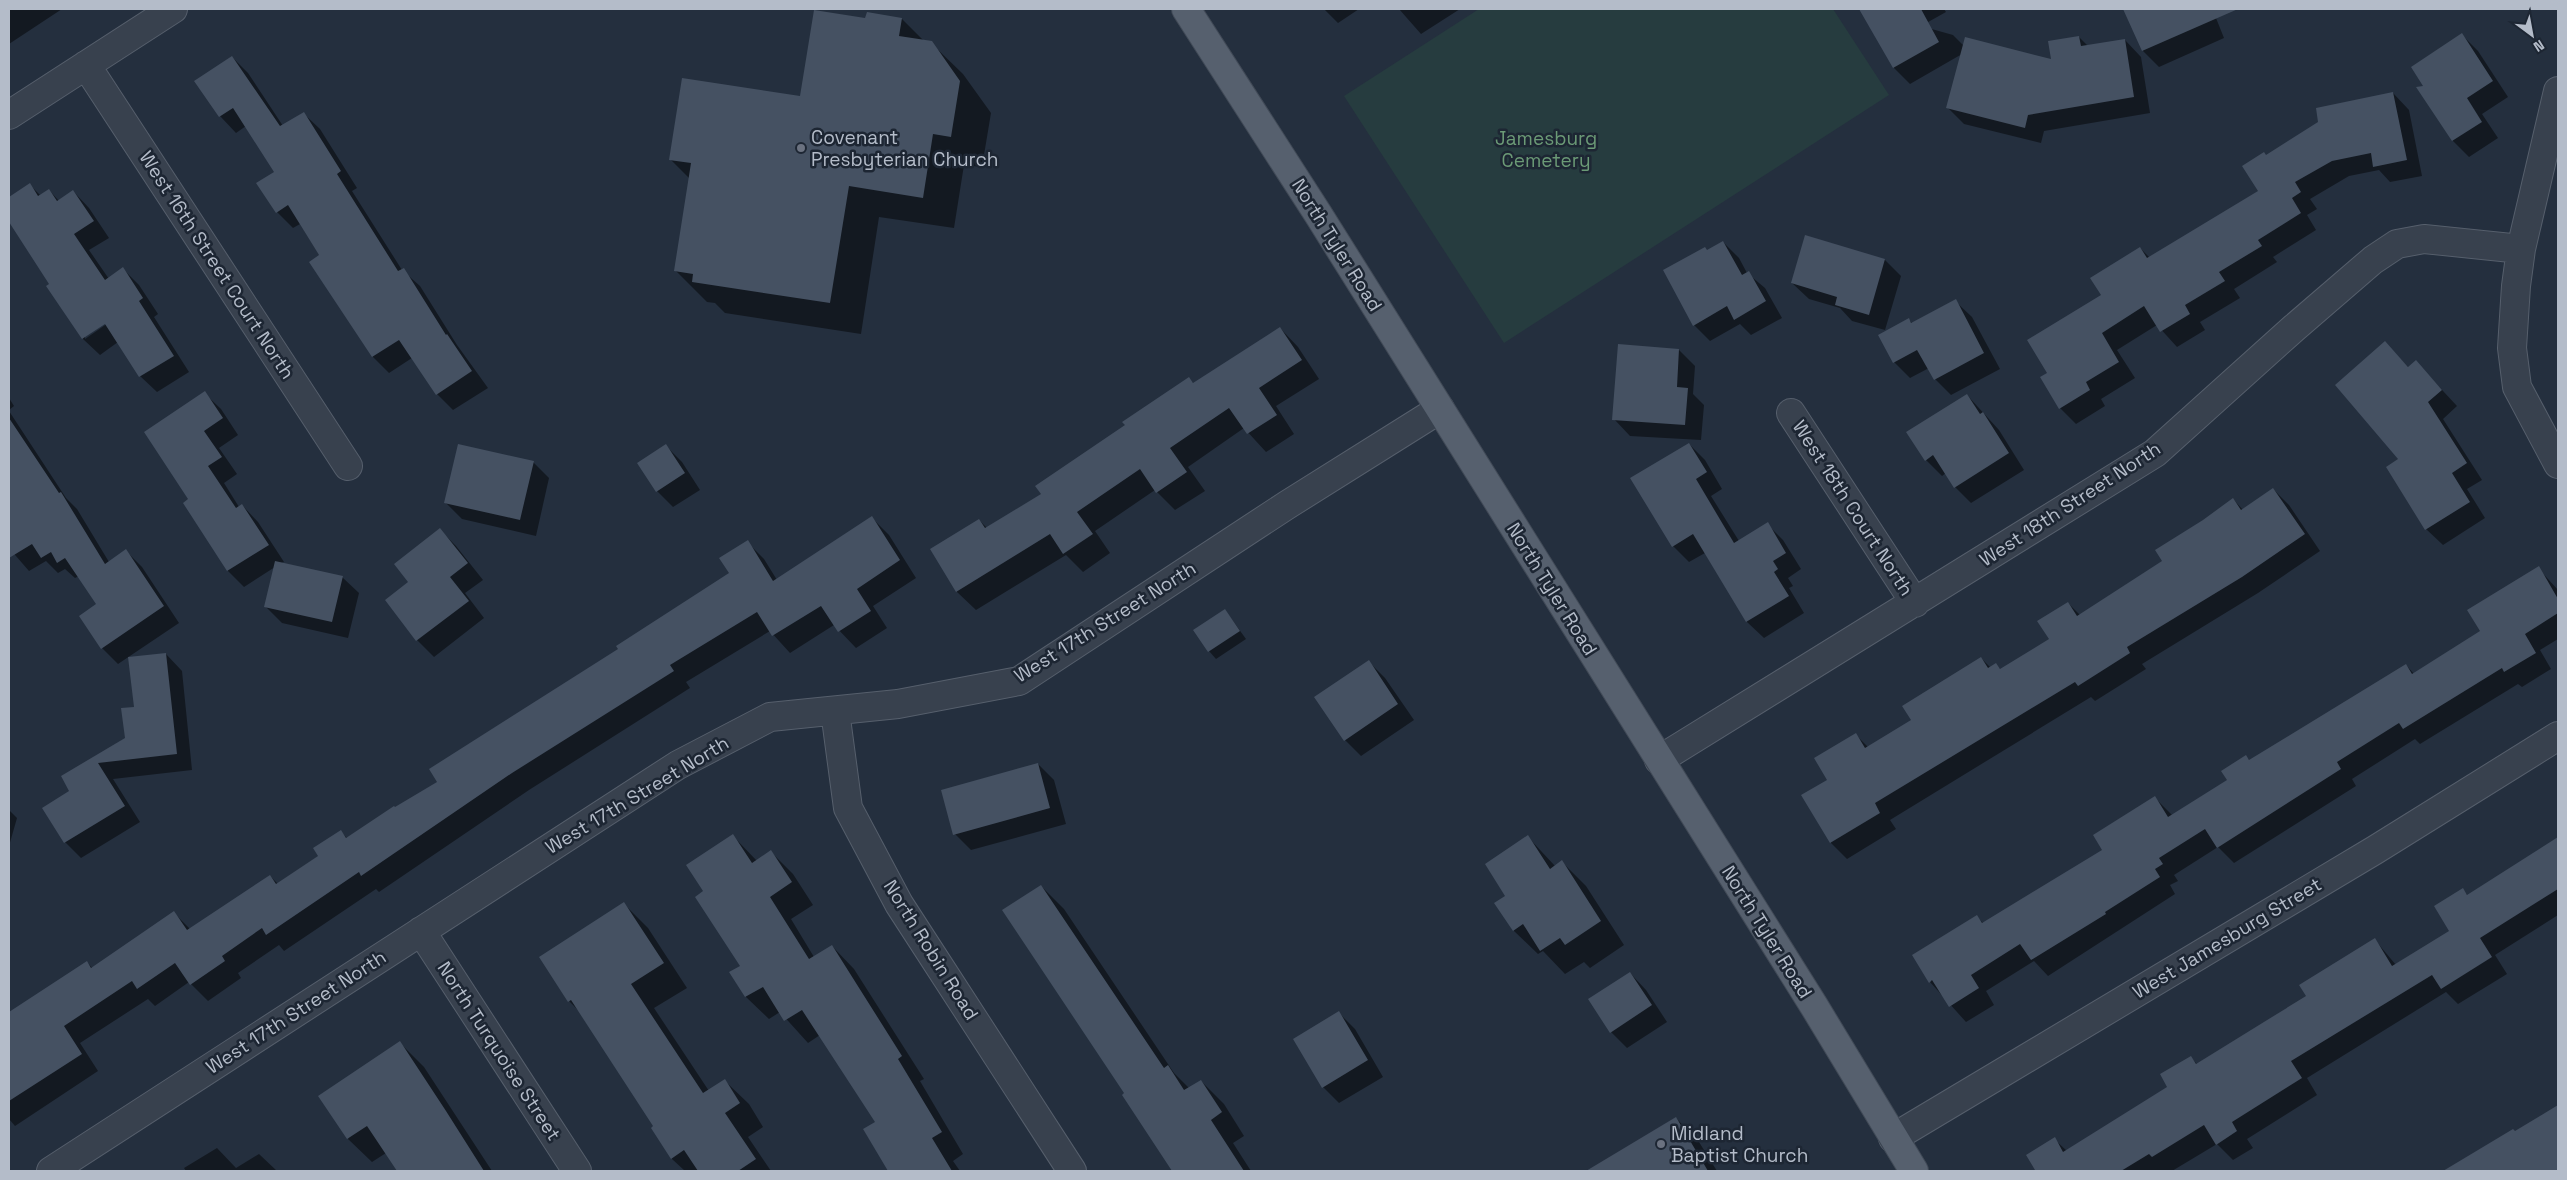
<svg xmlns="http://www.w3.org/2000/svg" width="2567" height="1180" font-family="'Space Grotesk',sans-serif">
  <rect width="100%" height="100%" fill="#242f3e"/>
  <path fill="#263c3f" d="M1479 9H1833L1889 95 1504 343 1344 96Z"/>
  <path fill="#0007" fill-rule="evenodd" d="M9 9H62L9 44Z
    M1324 9H1359L1338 23Z
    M1399 9H1460L1421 34Z
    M1861 9H1944L1946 12 1921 26 1953 35 1964 46 2052 61 2079 37 2088 46 2125 40 2141 57 2150 113 2044 131 2041 143 1964 124 1948 108 1962 54 1910 84 1894 68Z
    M2125 9H2232L2216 18 2224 38 2159 67 2143 51Z
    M866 19H902L924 41 931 43 963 74 991 113 982 167 964 165 954 228 879 217 861 334 725 313 715 303 707 302 676 271 690 179 670 159 801 98Z
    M2462 35 2478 51 2508 97 2482 114 2498 138 2469 157 2453 141 2418 88 2425 87Z
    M232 57 248 73 283 126 303 113 320 129 357 188 352 191 402 270 420 286 457 345 488 388 453 410 437 394 412 358 389 373 373 357 311 262 320 256 300 224 293 228 277 212 276 172 246 126 236 133 220 116Z
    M2393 93 2409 110 2422 176 2390 182 2379 170 2349 176 2310 199 2317 209 2307 215 2316 230 2273 257 2277 262 2234 289 2240 298 2200 322 2205 330 2177 347 2157 325 2117 350 2135 378 2101 399 2105 406 2076 424 2060 408 2049 373 2102 296 2140 248 2150 258 2260 191 2267 156Z
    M30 185 40 195 49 190 59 201 73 191 89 208 109 238 89 250 109 279 123 269 139 285 158 314 154 317 189 372 157 392 140 376 118 342 100 355 83 339 48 286 50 284 9 219V199ZM110 319 111 321 85 339V336Z
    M1806 236 1885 260 1901 276 1885 330 1852 321 1840 308 1809 299 1792 283Z
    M1723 242 1739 258 1747 273 1765 288 1782 318 1751 335 1740 324 1710 341 1694 325 1707 251Z
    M1955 301 1972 317 2000 369 1951 395 1935 379 1929 368 1910 378 1894 362 1908 319 1913 324Z
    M1280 328 1298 347 1319 379 1276 406 1294 434 1266 452 1244 428 1188 467 1205 491 1175 510 1155 490 1095 531 1110 553 1083 572 1066 555 976 610 957 592 932 549 979 520 987 528 1042 494 1189 379 1194 384Z
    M2385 343 2409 368 2416 362 2457 406 2443 419 2482 480 2467 489 2485 518 2443 545 2426 529 2400 459Z
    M1679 350 1695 366 1693 394 1704 405 1701 440 1630 436 1614 419Z
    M204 393 221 409 238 435 219 448 237 474 224 483 239 507 242 505 258 522 284 562 281 563 342 577 359 593 348 638 282 623 266 607 275 567 244 587 228 571 185 503 190 499Z
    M1967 395 1999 430 2024 470 1971 503 1955 487 1946 473 1942 476 1926 460Z
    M9 398 14 406 9 410Z
    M9 411 66 498 77 509 109 562 126 551 142 567 179 623 118 664 102 648 98 605 79 576 75 578 65 569 58 573 46 561 29 571 9 548Z
    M1689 444 1705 460 1722 489 1711 496 1739 541 1767 524 1783 540 1801 569 1788 578 1793 586 1789 588 1804 613 1764 638 1747 622 1705 553 1689 562 1673 546 1632 478Z
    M666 446 682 462 700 490 673 507 657 491Z
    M533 462 549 478 536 536 462 519 446 503Z
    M2273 489 2289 505 2320 551 2258 593 2142 664 2146 669 2095 701 2091 697 1890 820 1896 829 1847 859 1831 843 1803 796 1829 780 1855 734 1869 748 1912 720 1981 658 1991 668 1996 665 2001 670 2050 640 2068 603 2080 615 2163 561 2204 521 2233 499 2243 510Z
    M872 518 889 535 916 578 873 606 887 628 856 648 834 625 790 653 770 631 686 682 690 688 529 790 379 892 376 889 284 951 279 945 238 973 241 978 208 1001 189 982 155 1006 148 999 80 1043 98 1071 15 1126 9 1119V1038L38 1019 87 962 93 969 174 913 191 930 270 876 278 884 319 856 341 832 347 838 439 782 620 650 731 574 747 542 764 559 777 580Z
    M440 530 456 546 483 580 465 593 484 618 434 657 417 640 387 601 410 582Z
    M2538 568 2558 590V639L2540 650 2551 669 2522 687 2518 684 2420 744 2415 739 2352 779 2356 786 2234 863 2218 847 2174 875 2178 881 2170 885 2175 894 2048 976 2034 961 1986 991 1994 1005 1966 1022 1930 982 1977 917 1984 924 2104 850 2155 798 2173 816 2229 781 2246 757 2250 761 2406 665 2414 674 2481 632Z
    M1225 610 1246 639 1216 659 1209 651Z
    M166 654 182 671 192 770 113 779 140 822 81 858 65 842 71 792 62 777 126 738 135 708Z
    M1368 661 1385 678 1414 720 1361 756 1345 740Z
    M1038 764 1054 780 1066 824 971 850 955 834Z
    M9 810 17 818 9 846Z
    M733 836 757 861 771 852 793 874 813 905 791 919 814 957 832 946 854 969 924 1079 920 1081 963 1154 953 1161 960 1171H889L864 1130 877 1123 820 1035 808 1043 780 1012 769 1019 746 997 731 972 742 966 705 892Z
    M1528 837 1555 866 1562 862 1586 886 1624 945 1590 968 1584 962 1565 974 1543 951 1538 954 1514 931 1496 903 1507 896Z
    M2558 839V915L2495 955 2507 974 2458 1004 2446 992 2307 1078 2317 1095 2247 1139 2253 1148 2233 1160 2217 1144 2172 1171H2038L2028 1156 2054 1139 2067 1151 2169 1087 2190 1057 2197 1064 2308 996 2375 940 2396 965 2451 931 2463 890 2468 896Z
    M1041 886 1064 909 1174 1073 1189 1088 1201 1081 1224 1104 1244 1136 1233 1143 1251 1171H1173L1124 1095 1126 1094Z
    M624 904 648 928 687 988 654 1008 709 1091 725 1081 749 1104 763 1127 748 1137 771 1171H685L672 1159 653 1128 655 1126 581 1013 569 1001 541 958Z
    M1630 973 1646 990 1667 1022 1627 1048 1611 1032Z
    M1339 1013 1355 1029 1383 1077 1339 1103 1323 1087Z
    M400 1043 424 1067 492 1171H398L386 1153 372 1162 348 1139Z
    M2558 1106V1171H2445L2513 1131 2515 1133Z
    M1676 1118 1699 1142 1717 1171H1588Z
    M217 1148 236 1168 259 1154 277 1171H186L184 1168Z"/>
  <path fill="#455162" d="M1859 9H1921L1939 42 1893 68Z
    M2123 9H2238L2142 51Z
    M814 10 865 18 867 12 902 18 899 36 932 41 960 81 951 137 933 134 923 198 849 186 830 303 692 282 693 274 674 271 691 163 669 160 682 78 800 96Z
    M2462 33 2493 81 2467 98 2482 122 2452 141 2416 87 2423 86 2411 67Z
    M2079 36 2081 46 2125 39 2134 97 2028 115 2025 128 1946 108 1965 37 2051 59 2048 41Z
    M232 56 280 126 304 112 341 171 337 174 398 271 404 268 446 335 447 334 472 371 436 395 399 340 372 357 309 262 319 255 288 205 276 213 256 183 274 172 233 108 219 117 194 81Z
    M2393 92 2407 160 2373 167 2371 153 2332 161 2295 182 2301 192 2292 198 2301 213 2258 240 2262 246 2219 272 2225 281 2185 305 2190 314 2160 332 2144 306 2102 333 2119 362 2086 382 2090 390 2059 409 2040 377 2047 373 2027 340 2101 295 2090 278 2140 247 2147 258 2258 191 2242 166 2264 152 2266 155 2318 122 2316 108Z
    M30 183 38 196 49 189 57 201 73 190 94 221 74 234 105 280 123 267 143 298 139 301 174 356 139 377 105 324 82 339 46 286 49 284 9 222V197Z
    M1805 235 1885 259 1869 315 1835 305 1837 297 1791 283Z
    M1723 241 1742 275 1749 271 1766 301 1734 320 1727 306 1693 326 1663 270 1705 247 1707 250Z
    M1956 299 1984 353 1934 380 1917 350 1893 363 1878 335 1909 318 1911 323Z
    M1280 327 1302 360 1259 388 1277 415 1247 434 1229 408 1170 448 1187 472 1156 493 1140 469 1077 512 1093 534 1063 554 1050 534 956 592 930 549 979 519 985 528 1041 494 1035 486 1125 425 1122 422 1189 377 1193 383Z
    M2385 341 2408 367 2416 360 2442 390 2428 402 2467 463 2452 473 2470 502 2425 530 2386 467 2398 459 2335 385Z
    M1618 344 1679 349 1677 387 1688 388 1685 425 1612 420Z
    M205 391 223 418 204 431 222 457 208 466 236 508 242 504 269 545 227 571 183 503 188 499 144 432Z
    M1967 394 1980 414 1983 412 2009 453 1954 488 1933 455 1925 461 1906 432Z
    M9 418 59 493 61 492 105 564 126 549 164 606 101 649 79 616 96 604 65 558 57 563 51 552 41 558 32 544 9 558Z
    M1689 443 1707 472 1696 479 1734 543 1768 522 1786 553 1773 561 1778 569 1774 572 1789 596 1746 622 1693 534 1672 547 1630 478Z
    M458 444 534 461 520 520 444 503Z
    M666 444 685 473 656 492 637 463Z
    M2273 488 2305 534 2242 577 2127 647 2130 653 2078 686 2075 682 1875 803 1880 813 1830 843 1801 795 1827 780 1814 758 1856 733 1865 748 1911 720 1902 706 1981 657 1988 668 1996 663 2000 669 2049 639 2037 621 2068 602 2077 616 2162 561 2155 550 2203 520 2233 498 2241 510Z
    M872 516 900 560 857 589 871 611 838 632 821 606 772 636 757 612 670 665 674 671 512 773 361 876 359 872 266 935 262 928 222 956 225 961 190 985 175 963 137 989 132 981 64 1026 82 1054 9 1101V1012L87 961 91 968 174 911 187 930 270 875 276 884 318 856 313 848 341 830 346 838 394 806 395 807 437 782 429 769 618 649 616 646 729 573 719 558 748 540 773 581Z
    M440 528 468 563 450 577 469 601 416 641 385 600 408 582 394 564Z
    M275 561 343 576 332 622 264 607Z
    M2539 566 2558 599V613L2525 634 2536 653 2504 672 2502 668 2403 729 2399 723 2337 762 2341 769 2217 848 2205 829 2159 858 2163 864 2155 869 2160 877 2105 912 2106 914 2031 960 2020 944 1971 975 1979 988 1949 1007 1932 980 1929 983 1912 955 1977 915 1982 923 2102 850 2093 835 2155 796 2168 817 2227 780 2221 771 2246 755 2249 760 2406 664 2412 674 2480 631 2467 610Z
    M1225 609 1240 631 1208 652 1193 630Z
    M166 653 177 754 98 763 125 806 64 843 42 808 69 791 61 776 125 738 121 708 134 707 128 657Z
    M1369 660 1398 704 1344 741 1314 697Z
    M1038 763 1050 808 953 835 941 790Z
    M733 834 752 863 771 850 792 882 770 897 809 959 832 945 902 1056 898 1059 942 1132 932 1138 952 1171H888L863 1129 875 1122 802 1010 784 1021 763 987 745 997 729 972 740 966 695 897 703 891 686 865Z
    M1528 835 1550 869 1562 860 1601 921 1565 945 1560 938 1540 951 1523 924 1513 931 1494 903 1505 896 1485 864Z
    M2558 837V889L2480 938 2492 957 2441 989 2432 975 2291 1061 2302 1078 2232 1122 2237 1131 2216 1145 2204 1125 2152 1157 2149 1154 2121 1171H2033L2035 1170 2026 1155 2055 1137 2063 1152 2167 1087 2160 1074 2191 1056 2196 1064 2306 996 2299 985 2375 938 2392 966 2449 931 2434 906 2463 888 2467 895Z
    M1041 885 1164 1068 1168 1065 1184 1090 1201 1080 1222 1112 1211 1120 1244 1171H1172L1122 1095 1124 1093 1002 910Z
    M624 902 664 963 631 984 703 1093 725 1079 740 1103 725 1113 756 1159 738 1171H698L684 1150 671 1159 651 1128 653 1126 571 1000 568 1002 539 957Z
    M1630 972 1652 1005 1610 1033 1588 999Z
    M1339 1011 1368 1060 1322 1088 1293 1039Z
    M400 1041 446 1111 484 1171H397L367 1126 347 1139 318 1096Z
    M2558 1105V1171H2443L2513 1129 2515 1131Z
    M1676 1117 1708 1171H1586Z"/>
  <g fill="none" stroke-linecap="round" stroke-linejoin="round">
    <defs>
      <path id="minor" d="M86 65 348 466
        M2558 91 2521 249 2516 286 2512 348 2517 387 2558 464
        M9 115 173 9
        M1791 413 1915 603
        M835 711 848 808 899 904 1072 1171
        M1659 760 2155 453 2294 328 2373 260 2397 244 2424 239 2521 249
        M421 931 577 1171
        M1893 1138 2375 850 2558 736
        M51 1171 678 765 770 717 898 704 1019 681 1287 505 1440 409"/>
      <path id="major" d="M1186 9 1318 214 1814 1006 1914 1171"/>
    </defs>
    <use href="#minor" stroke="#565f6c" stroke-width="30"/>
    <use href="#major" stroke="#414a57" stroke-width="30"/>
    <use href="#minor" stroke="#38414e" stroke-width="28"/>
    <use href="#major" stroke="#56606e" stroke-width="28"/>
  </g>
  <g fill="#6b7280" stroke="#1d2633" stroke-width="2">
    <circle cx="801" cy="148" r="5"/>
    <circle cx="1661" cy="1144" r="5"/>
  </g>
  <g text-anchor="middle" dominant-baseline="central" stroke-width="5" stroke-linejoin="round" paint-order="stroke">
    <g font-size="19" fill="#b4bcc9" stroke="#1d2633" text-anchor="start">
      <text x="811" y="137">Covenant<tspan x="811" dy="22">Presbyterian Church</tspan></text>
      <text x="1671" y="1133">Midland<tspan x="1671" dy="22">Baptist Church</tspan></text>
    </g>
    <g font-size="19" fill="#6b9a76" stroke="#1d2633">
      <text x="1546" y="138">Jamesburg<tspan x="1546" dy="22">Cemetery</tspan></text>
    </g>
    <g font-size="19" fill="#b4bcc9" stroke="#1d2633">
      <text transform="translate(1337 245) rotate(58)">North Tyler Road</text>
      <text transform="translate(217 265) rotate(57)">West 16th Street Court North</text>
      <text transform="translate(2070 504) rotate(-33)">West 18th Street North</text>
      <text transform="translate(1853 508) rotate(57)">West 18th Court North</text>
      <text transform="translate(1552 589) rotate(58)">North Tyler Road</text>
      <text transform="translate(1105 622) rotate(-32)">West 17th Street North</text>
      <text transform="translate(637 795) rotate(-31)">West 17th Street North</text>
      <text transform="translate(1767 932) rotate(58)">North Tyler Road</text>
      <text transform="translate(2227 938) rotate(-31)">West Jamesburg Street</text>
      <text transform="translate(931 950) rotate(58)">North Robin Road</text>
      <text transform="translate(296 1012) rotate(-33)">West 17th Street North</text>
      <text transform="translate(499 1051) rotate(57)">North Turquoise Street</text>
    </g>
  </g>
  <rect width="2567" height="1180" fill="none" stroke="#b4bcc9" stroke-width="20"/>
  <g transform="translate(2532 35) rotate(148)" stroke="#1d2633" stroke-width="4" paint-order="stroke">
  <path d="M0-4L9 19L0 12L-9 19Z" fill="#b4bcc9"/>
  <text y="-8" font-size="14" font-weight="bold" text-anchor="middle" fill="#b4bcc9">N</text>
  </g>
</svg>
